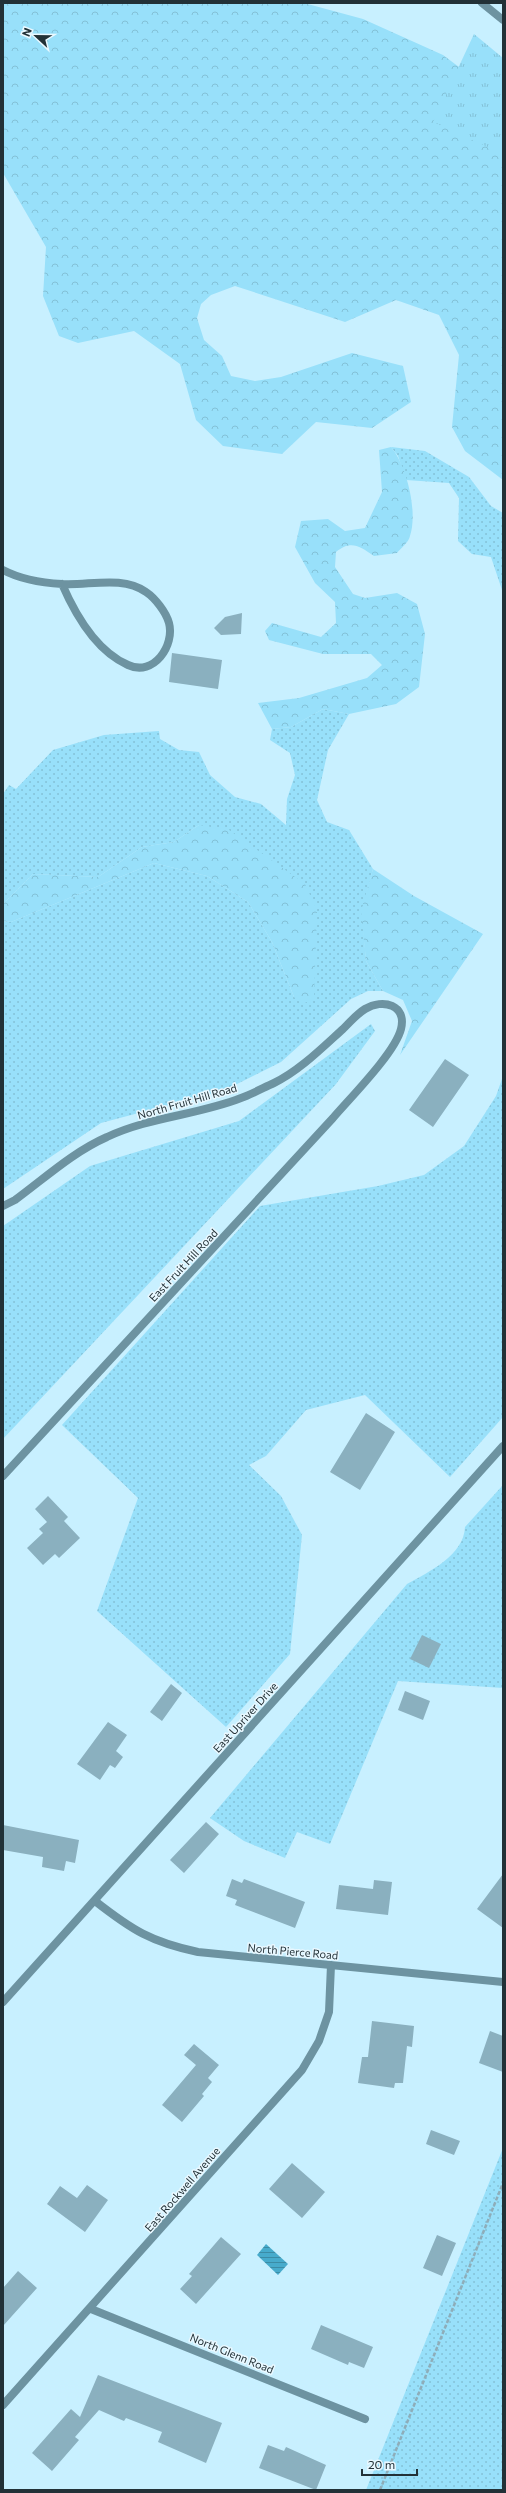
<svg xmlns="http://www.w3.org/2000/svg" width="506" height="2493" font-family="Commissioner,sans-serif">
  <defs>
    <pattern id="grass-dots" width="8" height="8" patternUnits="userSpaceOnUse"><rect width="8" height="8" fill="#98e0fa"/><path d="M2 2h.1M6 6h.1" fill="none" stroke="#83c1d7" stroke-width="1.8" stroke-linecap="round"/></pattern>
    <pattern id="forest-crowns" width="20" height="18" patternUnits="userSpaceOnUse"><rect width="20" height="18" fill="#98e0fa"/><path d="M2 6a3 3 0 1 1 6 0M12 15a3 3 0 1 1 6 0" fill="none" stroke="#83c1d7"/></pattern>
    <pattern id="park-tufts" width="24" height="20" patternUnits="userSpaceOnUse"><rect width="24" height="20" fill="#98e0fa"/><path d="M3 7l-1-3M5 7V3M7 7l1-3M15 17l-1-3M17 17v-4M19 17l1-3" fill="none" stroke="#83c1d7"/></pattern>
    <pattern id="water-rules" width="6" height="5" patternUnits="userSpaceOnUse"><rect width="6" height="5" fill="#47abcc"/><path d="M0 2.5h6" fill="none" stroke="#3b8ca6"/></pattern>
  </defs>
  <rect width="100%" height="100%" fill="#c8f0ff"/>
  <path fill="url(#grass-dots)" d="M391 447 425 451 469 477 491 506 503 513V593L491 557 472 554 458 541 459 498 449 483 406 480 398 456Z
    M323 709 349 714 328 750 317 800 327 822 349 830 373 869 362 911 366 961 383 991H368L351 999 281 1062 225 1090 101 1123 3 1189V921L11 922 154 863 207 876 248 902 272 942 294 997 314 999 199 825 174 842 142 847 98 877 33 874 3 904V794L9 785 16 789 53 750 104 735 159 731 160 739 179 750 199 752 210 775 235 797 261 804 286 825 287 799 295 775 290 753 270 740 272 729 291 727Z
    M371 1024 375 1031 336 1084 3 1439V1226L90 1166 239 1121Z
    M503 1076V1417L450 1477 365 1395 306 1410 266 1456 249 1465 281 1496 302 1535 290 1654 226 1727 97 1611 138 1498 62 1425 260 1206 378 1186 424 1175 464 1146 496 1096Z
    M503 1485V1688L398 1681 330 1844 297 1832 285 1858 244 1841 210 1818 407 1584C429 1572 464 1555 465 1527Z
    M503 2148V2490H366Z"/>
  <path fill="url(#forest-crowns)" d="M3 3H304L363 19 443 55 503 100V480L465 451 452 427 459 355 439 315 396 300 345 322 235 286 211 295 201 304 197 318 204 340 222 356 231 376 255 381 281 377 352 353 403 366 411 402 372 428 316 422 282 454 223 446 196 420 180 364 134 331 78 343 59 336 43 296 46 247 3 173Z
    M391 447C407 466 418 512 410 536 409 542 400 549 397 553L374 556C359 546 351 540 336 552L335 567 353 594 365 598 397 593 417 604 425 634 419 687 396 704 349 714 323 709 291 727 272 729 258 703 299 698 367 678 382 665 371 654H323L269 640 265 631 272 623 321 637 336 623 335 602 315 583 295 547 301 521 328 519 345 531 365 528 382 492 379 450Z
    M199 825 229 830 305 884 317 910 314 999 302 1004 294 997 272 942 248 902 207 876 154 863 11 922 3 921V904L33 874 98 877 142 847 174 842Z
    M373 869 414 896 483 934 400 1055 412 1021 403 1000 383 991 366 961 361 911Z"/>
  <path fill="url(#park-tufts)" d="M474 34 503 58V154L433 122Z"/>
  <path fill="url(#water-rules)" d="M266 2244 288 2264 278 2275 257 2255Z"/>
  <path fill="#8ab0bf" d="M242 613 241 634 221 635 214 628 225 617Z
    M172 653 222 660 218 689 169 682Z
    M445 1059 469 1075 433 1127 409 1110Z
    M366 1413 395 1432 360 1490 330 1472Z
    M48 1496 68 1517 64 1521 80 1538 59 1558 55 1554 43 1565 27 1548 43 1533 39 1529 47 1522 35 1509Z
    M422 1635 441 1644 429 1668 410 1659Z
    M171 1684 182 1693 162 1721 150 1712Z
    M405 1691 430 1701 423 1720 398 1710Z
    M108 1722 127 1735 116 1751 123 1757 115 1768 110 1765 100 1780 77 1764Z
    M206 1822 219 1834 184 1873 170 1860Z
    M3 1825 79 1840 75 1863 66 1861 64 1871 42 1867 43 1857 3 1850Z
    M503 1874V1928L477 1909Z
    M232 1879 242 1883 244 1879 305 1902 295 1928 235 1905 237 1900 226 1896Z
    M374 1880 392 1882 388 1915 336 1909 339 1885 373 1889Z
    M372 2021 414 2026 412 2047 407 2046 403 2083H395L394 2088 358 2083 362 2057H368Z
    M490 2031 503 2036V2072L479 2063Z
    M194 2044 219 2065 208 2078 212 2082 202 2094 204 2096 182 2122 162 2105 196 2065 184 2055Z
    M431 2130 460 2141 454 2155 426 2144Z
    M292 2163 325 2192 302 2218 269 2189Z
    M87 2185 108 2200 85 2232 47 2204 60 2186 77 2198Z
    M437 2235 456 2243 442 2276 423 2268Z
    M221 2237 241 2254 196 2304 180 2289 192 2276 189 2274Z
    M18 2271 37 2288 3 2326V2288Z
    M321 2325 373 2347 364 2368 349 2362 348 2365 311 2349Z
    M98 2375 222 2423 206 2463 158 2442 162 2432 126 2418 124 2421 99 2410 75 2437 79 2440 52 2471 32 2453 71 2409 80 2417Z
    M268 2445 284 2451 286 2447 326 2465 316 2490 259 2468Z"/>
  <g fill="none" stroke-linecap="round" stroke-linejoin="round">
    <path stroke="#8eadb9" stroke-width="2.5" stroke-dasharray="4 2" stroke-linecap="butt" d="M380 2490 503 2183"/>
    <path stroke="#6d93a1" stroke-width="8" d="M3 570C20 579 43 583 62 584 88 586 122 575 146 592 155 598 166 612 169 623 175 645 154 677 128 665 96 651 75 614 62 584"/>
    <path stroke="#6d93a1" stroke-width="8" d="M3 1206 15 1200C45 1178 73 1152 107 1137 149 1117 198 1115 241 1098 252 1094 263 1088 274 1083 299 1071 322 1048 343 1029 350 1022 357 1014 365 1009 383 998 407 1005 401 1029 395 1053 350 1098 333 1118L3 1476
      M95 1901C132 1930 151 1942 198 1952L503 1982
      M91 2309 365 2419
      M3 2405 302 2070 319 2041 329 2012 331 1965"/>
    <path stroke="#6d93a1" stroke-width="8" d="M482 3 503 20
      M3 2002 503 1446"/>
  </g>
  <g text-anchor="middle" dominant-baseline="central" stroke-width="3" stroke-linejoin="round" paint-order="stroke">
    <g font-size="11" fill="#223137" stroke="#e9f8ff">
      <text transform="translate(187 1101) rotate(-16)">North Fruit Hill Road</text>
      <text transform="translate(183 1265) rotate(-47)">East Fruit Hill Road</text>
      <text transform="translate(245 1717) rotate(-48)">East Upriver Drive</text>
      <text transform="translate(293 1951) rotate(5)">North Pierce Road</text>
      <text transform="translate(182 2189) rotate(-49)">East Rockwell Avenue</text>
      <text transform="translate(232 2353) rotate(22)">North Glenn Road</text>
    </g>
  </g>
  <rect width="506" height="2493" fill="none" stroke="#223137" stroke-width="8"/>
  <g transform="translate(36 36) rotate(292)" stroke="#e9f8ff" stroke-width="3" paint-order="stroke">
  <path d="M0-3L7 15L0 10L-7 15Z" fill="#223137"/>
  <text y="-6" font-size="11" font-weight="bold" text-anchor="middle" fill="#223137">N</text>
  </g>
  <path d="M362 2469v6h55v-6" fill="none" stroke="#223137" stroke-width="2"/>
  <text x="368" y="2469" font-size="12" fill="#223137" stroke="#e9f8ff" stroke-width="3" paint-order="stroke">20 m</text>
</svg>
